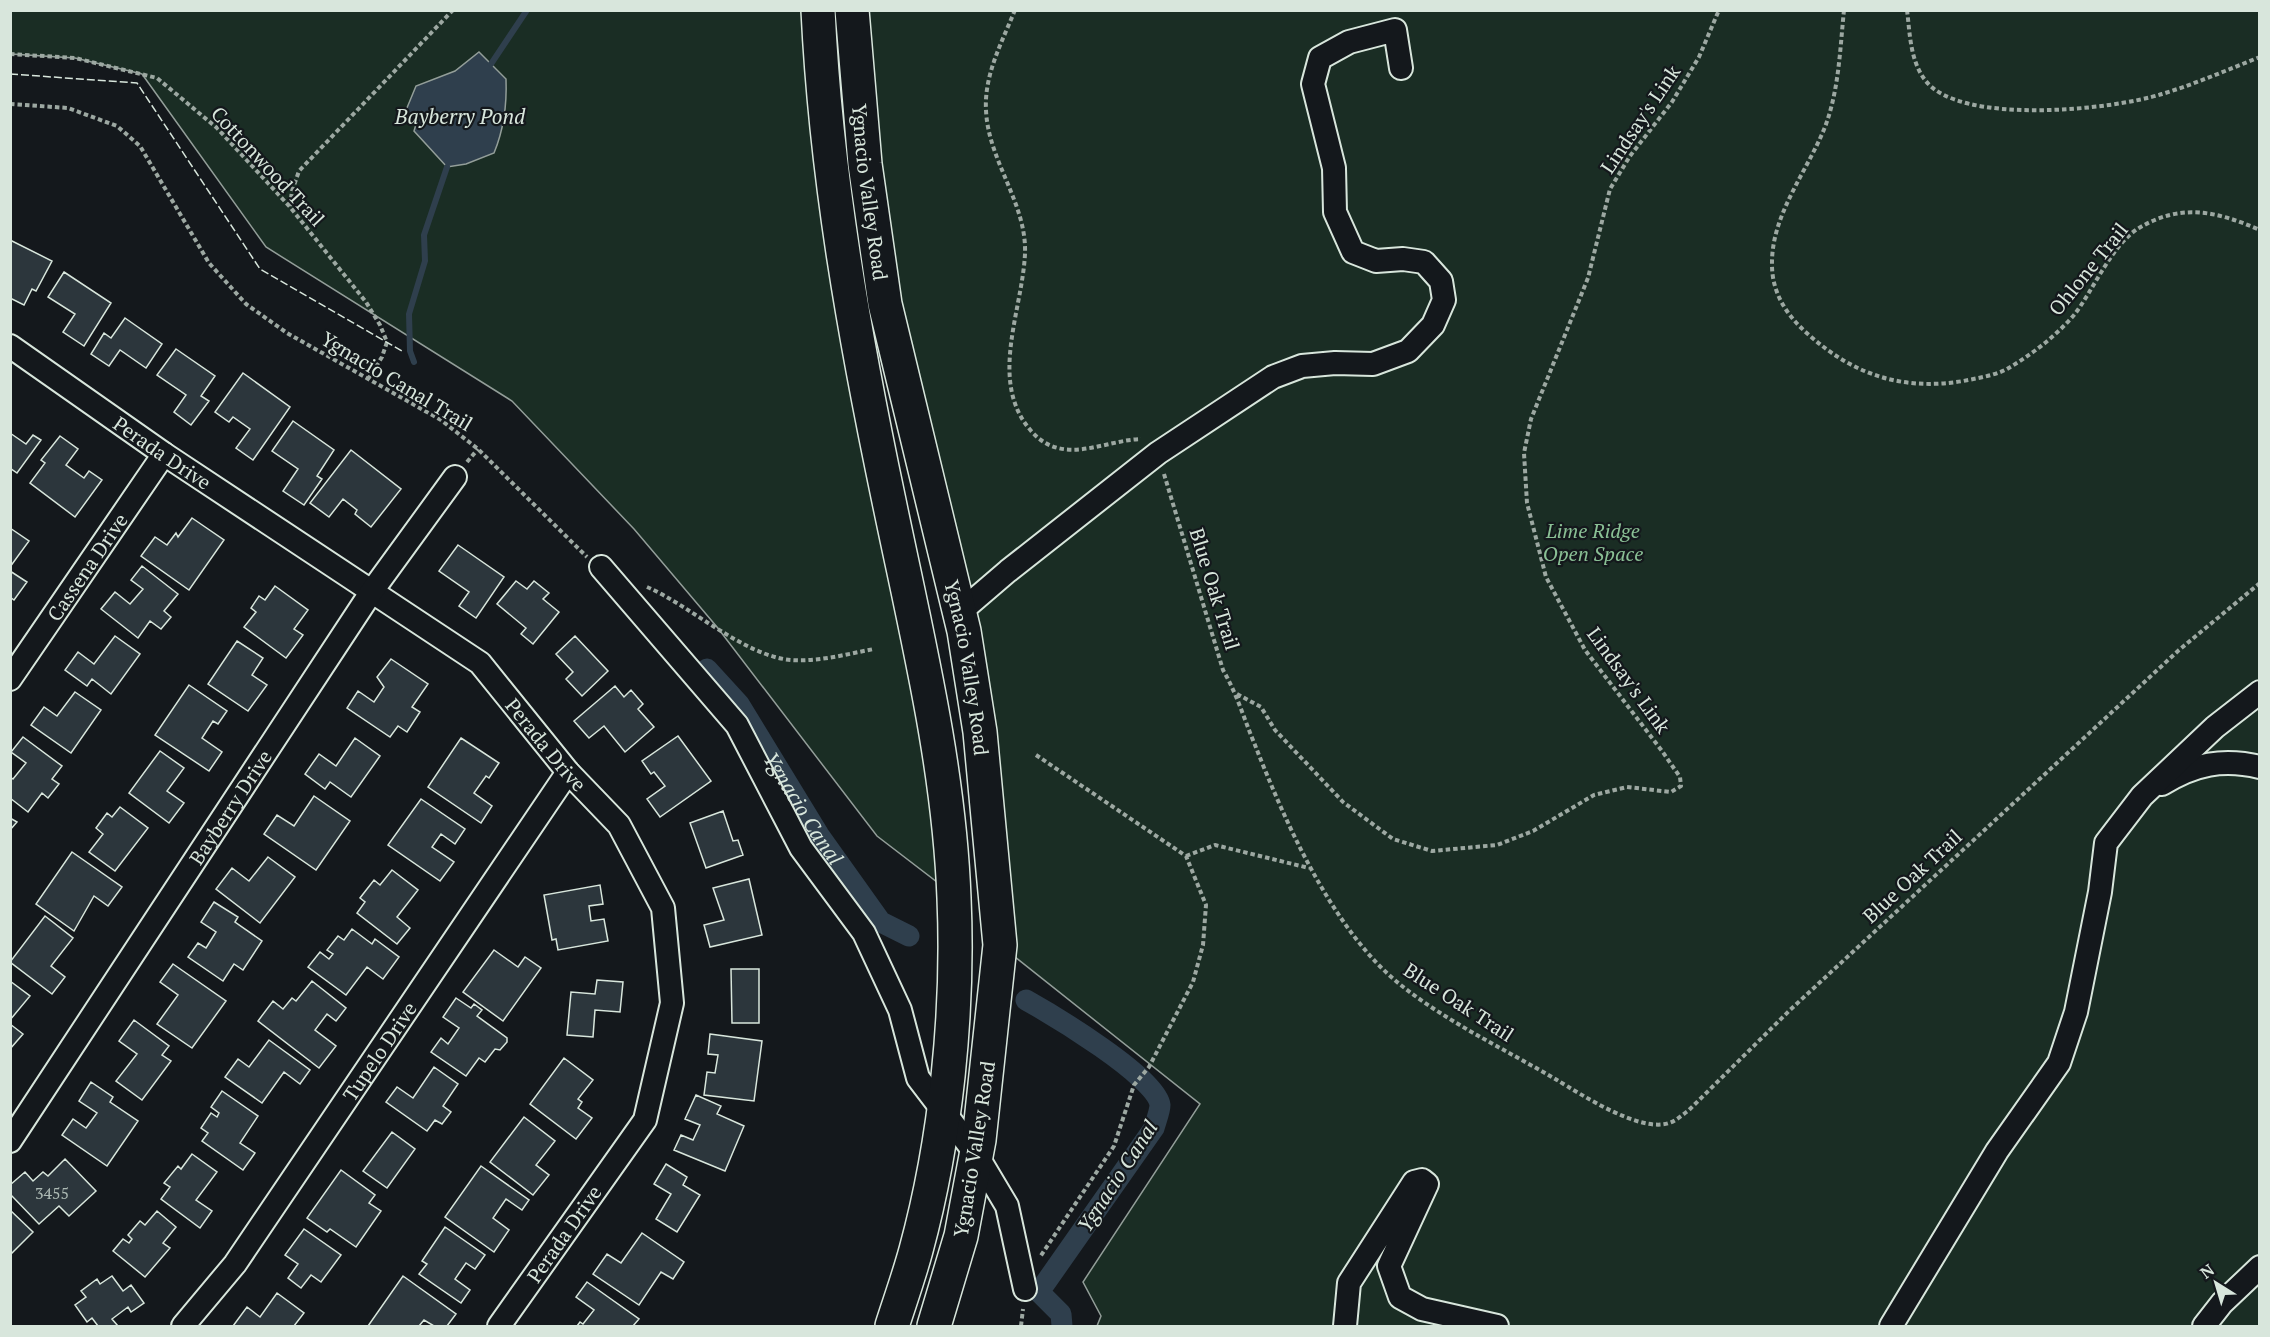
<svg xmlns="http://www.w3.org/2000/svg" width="2270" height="1337" font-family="'PT Serif',serif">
  <rect width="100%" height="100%" fill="#14181c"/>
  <path fill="#1a2d24" stroke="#939e99" stroke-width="1.5" d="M10 11H818L954 895 877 836 717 627 634 529 512 401 266 247 142 74 75 58 11 54Z
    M852 11H2259V1326H1097L1101 1316 1083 1282 1200 1104 1000 945 991 842 885 304Z"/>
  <path fill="#2f3f4d" stroke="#939e99" stroke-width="1.5" d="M479 52 506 79C507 105 504 129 494 153L466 164 447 167 414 131 417 121 404 115 416 86 455 71Z"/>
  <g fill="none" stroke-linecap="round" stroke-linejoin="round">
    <path stroke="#2f3f4d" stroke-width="6" d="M491 64 527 10
      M414 362 410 351 409 314 425 261 424 235 447 167"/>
    <g stroke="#2f3f4d" stroke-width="21">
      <path id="s1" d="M707 669 739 704 819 835 881 922 909 936"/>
      <path d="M1026 1000C1051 1014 1157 1077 1160 1105 1160 1111 1156 1121 1154 1128L1039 1292 1061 1314 1062 1326"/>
    </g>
  </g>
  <path fill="#2c363c" stroke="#d8e6dc" stroke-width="1.5" d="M10 240 52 261 36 291 32 289 24 305 10 298Z
    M64 272 111 303 84 346 63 332 75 314 48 297Z
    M125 318 162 344 146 368 120 350 109 366 91 354 104 333 111 338Z
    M176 349 215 376 201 396 209 401 191 425 174 412 186 395 157 375Z
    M243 373 290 407 253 460 236 448 250 429 233 417 229 422 215 412Z
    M293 421 334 450 317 476 322 479 304 505 283 491 298 469 272 451Z
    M10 433 26 444 33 435 41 440 17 473 10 468Z
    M60 436 78 449 66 465 84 478 89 471 102 480 75 517 30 483 45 463 41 460Z
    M351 450 401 489 371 527 355 514 357 510 343 499 329 517 310 503Z
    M192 518 224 540 189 590 141 556 155 537 167 545 176 533 178 537Z
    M10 528 29 541 10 567Z
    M458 545 504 577 476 618 459 606 469 592 439 571Z
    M142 566 178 594 164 611 171 617 161 629 150 621 138 638 101 609 115 592 130 604 143 589 131 580Z
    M10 571 27 582 14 600 10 597Z
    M516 581 527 589 534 581 549 593 543 599 559 612 533 644 521 634 526 628 497 604Z
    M275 586 308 610 294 629 303 635 286 658 244 627 256 612 251 608 259 596 265 600Z
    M115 636 140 654 111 694 92 679 87 686 65 670 78 652 94 664Z
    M575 636 608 671 582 696 566 679 573 672 556 654Z
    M237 641 263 658 252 675 267 685 248 711 208 684Z
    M391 659 428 684 412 707 420 712 407 732 398 726 390 737 347 708 358 691 374 702 384 687 377 677Z
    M189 685 227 711 218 724 213 721 202 738 222 752 209 771 155 735Z
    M615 686 624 697 631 690 643 704 638 709 654 727 625 752 604 726 589 738 574 721Z
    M75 692 101 710 71 753 31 725 44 707 57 716Z
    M678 736 711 781 660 817 647 799 665 786 654 772 651 774 642 761Z
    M23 737 62 766 52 779 59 784 48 798 42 793 28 812 10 798V777L13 779 26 763 11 752Z
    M355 738 380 756 351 797 330 782 325 789 305 774 319 754 336 766Z
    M461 738 499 763 489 778 486 776 474 793 492 806 481 823 428 787Z
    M160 751 184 768 167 791 184 803 169 823 129 793Z
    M314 796 350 821 316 870 264 834 277 815 294 826Z
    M421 799 465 829 455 844 441 834 432 847 454 862 440 881 388 845Z
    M120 807 148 828 115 871 89 852 103 834 96 828 107 813 112 817Z
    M723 811 733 841 738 840 743 855 706 868 690 823Z
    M10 818 17 822 10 830Z
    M72 852 122 887 108 906 94 896 74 931 36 904Z
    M268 857 295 877 260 923 216 889 232 868 249 881Z
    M392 870 418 890 397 917 410 928 397 944 357 913 365 902 360 898 374 880 380 885Z
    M749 879 762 935 710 947 704 925 724 920 713 888Z
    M600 885 603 904 589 906 591 921 604 919 608 941 558 950 556 939 552 940 544 895Z
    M214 902 238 917 235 922 262 941 243 970 234 964 223 981 188 957 198 943 206 948 216 932 201 922Z
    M45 916 73 938 51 966 65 977 52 994 10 962Z
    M352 929 372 944 375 939 399 957 383 979 367 967 346 995 308 967 320 952 329 959 333 954 327 950 338 936 344 940Z
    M494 950 518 967 525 957 541 968 503 1021 463 992Z
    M173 964 226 1001 192 1048 157 1024 178 995 160 982Z
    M731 969H759V1023H732Z
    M597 980 623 982 620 1012 595 1010 593 1037 567 1035 571 992 595 994Z
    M10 981 30 996 10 1020Z
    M312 981 346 1008 336 1021 327 1014 315 1030 336 1046 319 1068 258 1021 273 1001 283 1009 292 998 296 1001Z
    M456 998 471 1008 474 1004 482 1010 477 1016 507 1038V1042L500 1050 495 1049 485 1062 479 1058 466 1076 431 1052 441 1038 448 1044 459 1028 443 1017Z
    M134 1020 169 1046 162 1055 171 1061 142 1100 116 1081 137 1054 119 1041Z
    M10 1024 23 1034 10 1049Z
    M710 1034 762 1041 754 1101 704 1095 707 1072 715 1073 718 1055 708 1054Z
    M269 1040 310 1070 300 1084 284 1072 262 1103 225 1077 238 1059 249 1067Z
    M564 1058 593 1080 578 1099 582 1102 578 1108 592 1118 576 1139 530 1104Z
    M434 1067 458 1084 443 1106 451 1112 442 1124 435 1120 427 1131 386 1102 397 1087 413 1098Z
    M91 1082 113 1097 110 1102 138 1121 107 1166 62 1135 73 1119 86 1128 97 1113 79 1101Z
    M222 1091 258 1116 240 1143 255 1153 243 1170 202 1141 208 1133 201 1128 211 1113 217 1117 219 1113 211 1107Z
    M696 1095 721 1106 717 1114 744 1126 725 1171 674 1150 681 1135 693 1140 700 1125 685 1119Z
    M524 1117 555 1141 536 1165 549 1175 533 1195 490 1162Z
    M392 1132 415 1149 387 1188 363 1171Z
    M192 1154 217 1172 196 1200 212 1211 200 1228 161 1199 170 1187 164 1183 178 1166 181 1169Z
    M65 1159 96 1191 69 1216 59 1206 39 1224 10 1194V1185L25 1172 33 1181 43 1172 48 1176Z
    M666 1164 687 1177 683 1185 700 1195 677 1232 656 1219 671 1194 654 1184Z
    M481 1166 529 1200 522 1210 506 1199 493 1218 509 1230 494 1252 445 1217Z
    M341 1170 375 1195 369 1203 381 1211 356 1247 330 1229 327 1232 307 1218Z
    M10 1210 33 1232 10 1255Z
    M157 1211 176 1227 163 1243 170 1248 145 1277 113 1251 123 1239 129 1243 132 1239 128 1235 140 1221 145 1225Z
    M445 1227 485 1255 475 1269 466 1263 455 1279 470 1290 461 1303 419 1274 427 1264 422 1261Z
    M304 1229 341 1255 321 1282 311 1275 301 1288 288 1278 298 1264 285 1255Z
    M642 1233 684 1262 673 1279 661 1272 639 1305 593 1274 607 1254 621 1263Z
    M112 1276 123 1291 131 1285 144 1303 131 1312 128 1307 112 1319 118 1326H98L92 1318 87 1322 75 1305 86 1297 81 1291 97 1279 100 1284Z
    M403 1276 456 1314 447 1326H434L424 1320 419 1326H368Z
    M587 1282 639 1319 633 1326H577L580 1322 583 1324 594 1310 576 1297Z
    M277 1293 304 1313 294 1326H233L247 1307 260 1317Z"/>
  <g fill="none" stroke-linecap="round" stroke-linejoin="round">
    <defs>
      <g id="minor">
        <path id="s2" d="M10 346 164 454 480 663 568 772 619 825 663 908 672 1003 645 1120 499 1326"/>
        <path d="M601 567 737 725 801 848 864 933 900 1010 918 1078 976 1154 1007 1206 1025 1289"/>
        <path d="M959 613 1008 571 1158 453 1273 377 1302 366 1335 363 1373 364 1408 351 1433 325 1444 300 1441 281 1424 262 1403 259 1376 261 1353 252 1335 212 1334 168 1313 84 1320 58 1349 42 1395 30 1401 68"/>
        <path id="s3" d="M10 679 164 454"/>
        <path d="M2162 784C2194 764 2223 758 2260 767"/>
        <path id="s4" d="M10 1141 372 591 455 477"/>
        <path id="s5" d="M183 1326 235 1264 568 772"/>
        <path d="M1345 1326 1349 1283 1414 1182 1422 1180 1427 1184 1389 1266 1400 1297 1422 1309 1497 1326"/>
        <path d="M1891 1326 1997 1151 2059 1063 2076 1012 2100 892 2106 843 2142 796 2215 727 2260 692"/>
        <path d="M2204 1326 2222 1303 2260 1267"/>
      </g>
      <g id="highway">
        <path d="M818 10C826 177 855 339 889 501 916 632 949 764 954 898 959 1011 946 1140 916 1250 909 1276 900 1301 892 1326"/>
        <path id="s6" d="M852 10 865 164 885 304 964 631 980 732 1000 945 979 1140 961 1236 934 1326"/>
      </g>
    </defs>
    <use href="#minor" stroke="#d8e6dc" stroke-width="26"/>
    <use href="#highway" stroke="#d8e6dc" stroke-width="36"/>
    <path stroke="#9da8a2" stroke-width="4" stroke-dasharray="4.5 3" stroke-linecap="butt" d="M1015 10C1002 42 984 75 986 110 988 161 1027 203 1025 254 1022 313 987 384 1033 433 1064 466 1105 440 1141 439
      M1844 10C1840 49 1839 90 1825 127 1807 172 1771 215 1772 265 1772 294 1788 317 1809 335 1854 375 1903 391 1963 381 1978 378 1993 376 2007 369 2031 355 2055 337 2074 315 2093 291 2112 244 2139 228 2181 203 2216 211 2260 230
      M1907 10C1910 34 1910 60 1925 80 1959 126 2112 110 2162 94 2195 84 2227 70 2260 57
      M10 54 75 58 157 78 217 128 290 207 366 302 380 325 387 342 382 357 368 379
      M10 104 68 108 117 126 140 146 209 263 246 304 287 333 441 420 478 449 587 557
      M290 206 292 191 299 171 453 10
      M467 462 478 449
      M1164 474 1223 670C1237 694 1244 719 1255 745 1286 824 1334 933 1402 986 1449 1023 1506 1050 1557 1080 1582 1095 1640 1133 1669 1123 1676 1121 1682 1115 1688 1111L1790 1010 2179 650 2260 583
      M647 587C691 606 744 656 791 660 819 662 847 654 874 649
      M1237 694 1261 707 1275 730 1343 802 1393 839 1432 851 1497 845 1533 831 1594 795 1627 787 1671 792 1681 786 1680 777 1662 751 1585 650 1546 577 1527 503 1524 453 1531 419 1588 278 1610 189 1630 156 1672 102 1699 57 1719 10
      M1036 755 1186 856 1206 905 1203 945 1193 982 1149 1067 1134 1085 1114 1146 1040 1257
      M1186 856 1215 845 1309 868
      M1021 1326 1023 1309"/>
    <use href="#minor" stroke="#14181c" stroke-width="22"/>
    <use href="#highway" stroke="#14181c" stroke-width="33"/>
    <path stroke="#d8e6dc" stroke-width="1.5" stroke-dasharray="8 3" stroke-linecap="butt" d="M10 74 137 83 260 269 402 351"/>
  </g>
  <g text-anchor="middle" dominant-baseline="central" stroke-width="4.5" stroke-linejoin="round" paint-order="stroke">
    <g font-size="16" fill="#adbab4">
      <text x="52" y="1193">3455</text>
    </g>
    <g font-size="20" fill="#d8e6dc" stroke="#14181c">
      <text transform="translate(1640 119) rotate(-56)">Lindsay's Link</text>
      <text transform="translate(268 166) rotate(47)">Cottonwood Trail</text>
      <text stroke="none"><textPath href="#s6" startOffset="183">Ygnacio Valley Road</textPath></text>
      <text transform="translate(2088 269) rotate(-51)">Ohlone Trail</text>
      <text transform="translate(397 381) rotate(31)">Ygnacio Canal Trail</text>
      <text stroke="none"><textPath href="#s2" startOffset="186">Perada Drive</textPath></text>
      <text stroke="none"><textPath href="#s3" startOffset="136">Cassena Drive</textPath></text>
      <text transform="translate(1215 589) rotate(73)">Blue Oak Trail</text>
      <text stroke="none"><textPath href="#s6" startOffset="669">Ygnacio Valley Road</textPath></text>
      <text transform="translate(1629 680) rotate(54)">Lindsay's Link</text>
      <text stroke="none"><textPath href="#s2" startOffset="672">Perada Drive</textPath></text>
      <text stroke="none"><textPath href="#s4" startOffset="400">Bayberry Drive</textPath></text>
      <text transform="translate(1912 876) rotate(-43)">Blue Oak Trail</text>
      <text transform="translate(1459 1002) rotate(33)">Blue Oak Trail</text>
      <text stroke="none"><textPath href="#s5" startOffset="338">Tupelo Drive</textPath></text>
      <text transform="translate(974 1149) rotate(-81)">Ygnacio Valley Road</text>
      <text transform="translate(564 1234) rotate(-55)">Perada Drive</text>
    </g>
    <g font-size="20" font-style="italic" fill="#8ac095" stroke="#14181c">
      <text x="1593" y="530">Lime Ridge<tspan x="1593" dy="23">Open Space</tspan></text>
    </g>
    <g font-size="21" font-style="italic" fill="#d8e6dc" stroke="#14181c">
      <text x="460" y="116">Bayberry Pond</text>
      <text stroke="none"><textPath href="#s1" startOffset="170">Ygnacio Canal</textPath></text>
      <text transform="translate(1117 1176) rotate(-57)">Ygnacio Canal</text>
    </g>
  </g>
  <rect width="2270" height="1337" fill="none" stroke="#d8e6dc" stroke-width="24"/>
  <g transform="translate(2216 1283) rotate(323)" stroke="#14181c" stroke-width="4.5" paint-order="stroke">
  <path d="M0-4.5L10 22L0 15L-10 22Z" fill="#d8e6dc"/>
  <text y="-9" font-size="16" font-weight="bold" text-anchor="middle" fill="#d8e6dc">N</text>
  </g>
</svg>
